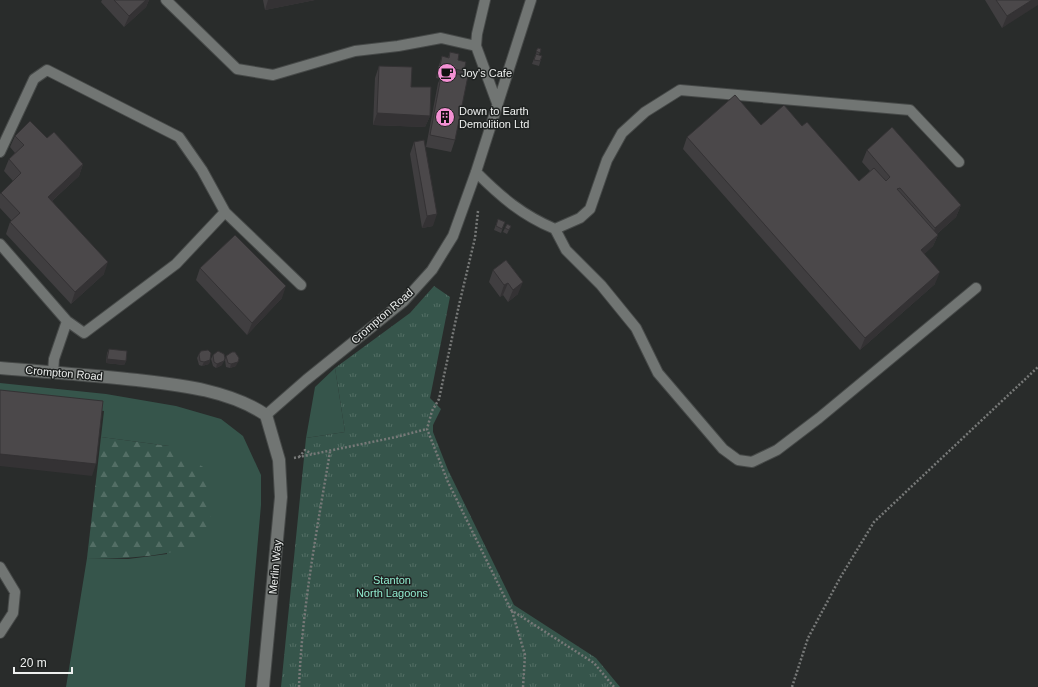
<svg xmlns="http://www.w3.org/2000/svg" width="1038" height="687" font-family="Arial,sans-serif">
  <defs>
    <pattern id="forest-firs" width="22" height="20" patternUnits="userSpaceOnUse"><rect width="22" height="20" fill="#36554b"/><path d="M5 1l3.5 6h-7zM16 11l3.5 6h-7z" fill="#536e65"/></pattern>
    <pattern id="park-tufts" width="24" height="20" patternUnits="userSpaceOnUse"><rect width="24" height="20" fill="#36554b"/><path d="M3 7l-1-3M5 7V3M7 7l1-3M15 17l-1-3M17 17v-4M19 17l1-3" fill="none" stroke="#536e65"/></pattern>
  </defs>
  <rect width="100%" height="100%" fill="#292c2b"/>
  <path fill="#36554b" d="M335 368 345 432 306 438 315 387Z
    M0 383 106 394 176 406 221 419 243 436 261 475V505L245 687H66L87 558 128 559 167 554 169 446 101 437 104 411 0 400Z"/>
  <path fill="url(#forest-firs)" d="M101 437 169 446 208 470 211 522 197 546C157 557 128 559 87 558Z"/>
  <path fill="url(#park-tufts)" d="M434 286 450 297 430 398 441 409 433 425V432L448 470 514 605 596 658 620 687H281L306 438 345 432 335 368 410 313Z"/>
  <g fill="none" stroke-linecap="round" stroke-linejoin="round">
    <defs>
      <path id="lane" d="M166 0 237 69 273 75 355 51 398 46 441 38 476 46
        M485 0 477 34 476 46 497 103
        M0 152 34 79 47 70 179 137 202 170 225 212 176 264 84 333 67 321 0 244
        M476 172C501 197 522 215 555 229L580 218 590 209 607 160 622 133 645 112 680 90 910 110 959 162
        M225 212 301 285
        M555 229 566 250 601 285 636 328 658 373 723 449 738 460 752 462 777 450 819 418 976 288
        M53 372 54 359 67 321
        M266 415 306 380 404 301 432 270 453 236 476 172 531 0
        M0 567 15 592 13 613 0 633"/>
      <path id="secondary" d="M0 368C46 372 92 375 137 380 180 385 229 390 266 415L279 460 281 497 263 687"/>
    </defs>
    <use href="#lane" stroke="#464948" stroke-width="12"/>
    <use href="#secondary" stroke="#464948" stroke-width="14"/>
    <path stroke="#777978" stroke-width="2.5" stroke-dasharray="2 2" stroke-linecap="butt" d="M478 211 475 238 459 305 439 399 432 411 427 429 448 482 511 610 594 663 614 687
      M299 457 305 450 312 454
      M294 458 396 437 427 429
      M512 611 525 655 523 687
      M299 687C302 608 317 529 330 452
      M792 687 808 638 840 578 874 522 1038 367"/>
    <use href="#lane" stroke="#717573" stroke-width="10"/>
    <use href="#secondary" stroke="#717573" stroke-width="12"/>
  </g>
  <path fill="#403e40" d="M102 0H149L146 7 124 27 101 2Z
    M263 0H315L265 10Z
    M985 0H1038L1002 28Z
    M538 48 541 49 539 55 542 56 539 66 532 64Z
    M450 52 458 60 464 71 463 75 455 140 451 152 426 147 438 83 440 79 436 78 438 68 442 56 448 58Z
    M379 66 411 87 430 116 425 127 373 125 375 78Z
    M761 125 802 126 859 181 870 171 862 162 867 150 961 205 956 217 937 234 938 235 933 246 924 254 935 284 860 350 683 149 687 137Z
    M15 136 47 138 83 164 79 176 52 201 104 274 71 304 6 234 10 222 12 221 0 208V194L13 181 4 171 9 159 15 153 10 147Z
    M414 142 433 226 422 228 410 154Z
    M498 219 505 222 501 233 494 230Z
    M507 224 511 226 507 234 503 232Z
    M506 260 518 294 508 302 503 295 500 297 489 282 493 270Z
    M200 268 282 298 247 335 196 280Z
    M109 349 126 361 124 365 106 363 107 353Z
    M199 354 210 360 209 364 202 366 199 365 197 358Z
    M213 355 222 365 216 368 213 366 211 359Z
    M226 356 236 366 230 368 226 367 225 360Z"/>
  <path fill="#343234" d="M146 0H149L146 7 124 27 129 16Z
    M268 0H315L265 10Z
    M1032 0H1038V5L1002 28 1007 16Z
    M377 113 430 116 425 127 373 125Z
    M83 164 79 176 44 208 48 197Z
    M961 205 956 217 931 239 935 228Z
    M437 214 433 226 422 228 427 216Z
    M938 235 933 246 916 262 921 250Z
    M108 262 104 274 71 304 75 292Z
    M940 272 935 284 860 350 865 338Z
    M523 282 518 294 508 302 513 290Z
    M508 283 503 295 500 297 504 285Z
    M286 286 282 298 247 335 252 323Z
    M107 359 126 361 124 365 106 363Z
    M210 360 209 364 202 366 204 362Z
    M224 361 222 365 216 368 217 364Z
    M238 362 236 366 230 368 231 364Z
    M0 454 96 464 92 476 0 466Z"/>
  <path fill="#4b484a" stroke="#343234" d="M114 0H146L129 16Z
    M996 0H1032L1007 16Z
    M538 48 541 49 540 53 536 51Z
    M450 52 459 54 458 60 466 62 464 71 440 66 442 56 449 58Z
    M536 54 542 56 540 61 534 60Z
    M379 66 412 67 411 87H431L430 116 377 113Z
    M442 71 468 76 455 140 430 135Z
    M735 95 761 125 784 105 802 126 807 122 859 181 874 168 886 181 890 177 867 150 892 127 961 205 935 228 900 188 897 189 938 235 921 250 940 272 865 338 687 137Z
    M30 121 47 138 54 132 83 164 48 197 108 262 75 292 10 222 20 213 1 193 21 173 9 159 24 145 15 136Z
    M424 140 437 214 427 216 414 142Z
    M498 219 505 222 502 229 496 226Z
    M507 224 511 226 509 230 505 228Z
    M235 235 286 286 252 323 200 268Z
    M506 260 523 282 513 290 508 283 504 285 493 270Z
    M109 349 127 351 126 361 107 359Z
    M208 350 211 353 210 360 204 362 200 361 199 354 201 351Z
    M218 351 224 354 225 358 224 361 217 364 214 362 213 355Z
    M232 352H235L239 358 238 362 231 364 228 363 226 356Z
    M0 390 103 401 96 464 0 454Z"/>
  <defs>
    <symbol id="cafe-disc" viewBox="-11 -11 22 22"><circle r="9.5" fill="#f491d4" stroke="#1f2221"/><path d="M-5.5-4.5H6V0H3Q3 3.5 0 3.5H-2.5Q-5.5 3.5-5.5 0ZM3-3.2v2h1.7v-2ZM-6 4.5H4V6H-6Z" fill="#111"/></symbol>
    <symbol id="building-disc" viewBox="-11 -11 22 22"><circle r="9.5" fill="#f491d4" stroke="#1f2221"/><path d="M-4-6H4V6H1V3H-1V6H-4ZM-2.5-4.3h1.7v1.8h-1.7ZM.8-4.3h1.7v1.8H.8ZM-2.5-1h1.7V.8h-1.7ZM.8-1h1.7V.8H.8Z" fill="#111"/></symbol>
  </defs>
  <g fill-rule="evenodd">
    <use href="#cafe-disc" x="436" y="62" width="22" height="22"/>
    <use href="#building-disc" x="434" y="106" width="22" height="22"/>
  </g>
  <g text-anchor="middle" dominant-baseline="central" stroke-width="3" stroke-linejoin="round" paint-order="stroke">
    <g font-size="11" fill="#eef0ef" stroke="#1f2221" text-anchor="start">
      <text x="461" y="73">Joy's Cafe</text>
      <text x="459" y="111">Down to Earth<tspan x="459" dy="13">Demolition Ltd</tspan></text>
    </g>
    <g font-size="11" fill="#eef0ef" stroke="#1f2221">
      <text transform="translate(382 316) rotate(-41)">Crompton Road</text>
      <text transform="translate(64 373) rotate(5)">Crompton Road</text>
      <text transform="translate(275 567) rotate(-85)">Merlin Way</text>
    </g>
    <g font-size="11" fill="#90eace" stroke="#1f2221">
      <text x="392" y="580">Stanton<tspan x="392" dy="13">North Lagoons</tspan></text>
    </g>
  </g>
  <path d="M14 667v6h58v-6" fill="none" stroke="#eef0ef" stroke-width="2"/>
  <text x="20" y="667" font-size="12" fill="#eef0ef" stroke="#1f2221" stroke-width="3" paint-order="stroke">20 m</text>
</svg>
